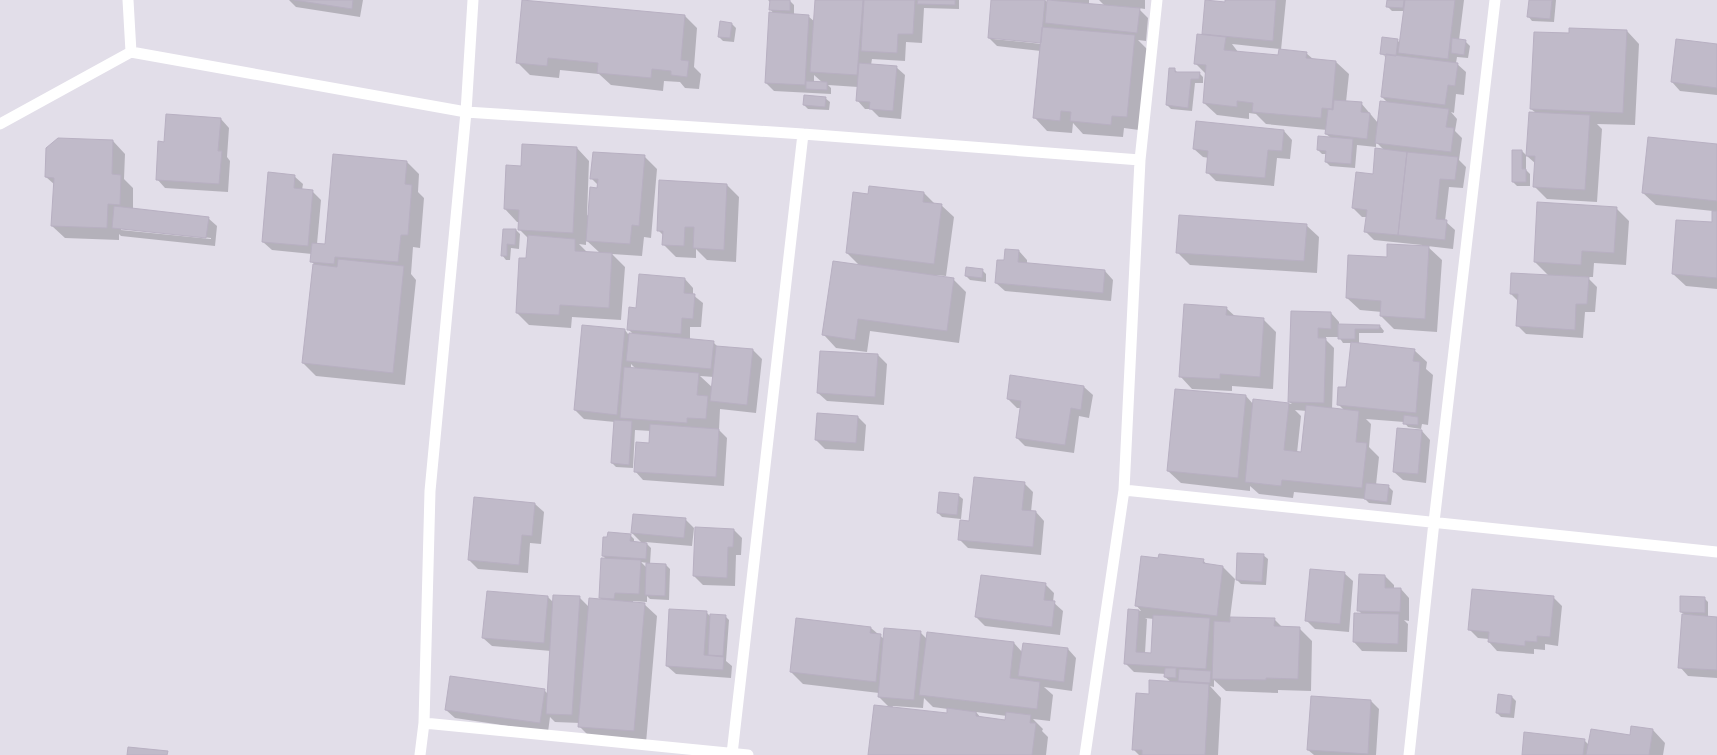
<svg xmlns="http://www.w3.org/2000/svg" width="1717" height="755" font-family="Overpass,sans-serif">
  <rect width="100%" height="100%" fill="#e2dee9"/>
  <path fill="#0003" fill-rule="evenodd" d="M289 0H363L360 17 296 7Z
    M768 0 790 1 794 5V15L808 16 815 22 816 0H959V9L924 8 922 43 906 42 905 61 872 59 871 65 896 67 905 75 901 119 879 117 871 109H865L857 100 858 87 828 85 831 88V94L774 91 766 83 774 14 770 9 771 3ZM814 75 823 83 814 82Z
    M992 0H1045L1048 3 1053 1 1052 0H1089V4L1105 6 1099 0H1145V9L1138 8 1148 18 1146 41 1138 40 1147 49 1139 130 1124 128 1123 137 1083 134 1073 123 1072 133 1047 131 1035 118 1041 51 997 46 989 38ZM993 37 1042 42V44L993 39Z
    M1226 0H1286L1281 50 1306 53 1313 59 1336 62 1349 74 1346 102 1361 103 1378 123 1388 103 1382 97 1387 58 1383 55 1387 56 1397 40 1400 43 1404 11H1392L1387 6 1388 0H1464L1459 40 1465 41 1470 46 1468 58 1457 57 1456 63 1466 72 1464 95 1456 94 1454 113 1451 112 1457 119 1455 131 1462 138 1459 160 1466 167 1463 188 1449 187 1445 221 1455 230 1453 249 1427 246 1442 260 1437 332 1394 329 1381 316 1382 312 1360 310 1347 298 1388 258 1422 247V245L1374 240 1365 231 1367 217H1362L1353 208 1373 175 1384 150 1376 142V147L1357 145 1355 168 1330 166 1326 162V154H1322L1318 150 1331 138 1326 134 1327 130 1266 124 1256 114 1249 113V119L1217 115 1204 103 1207 75 1195 63 1205 36 1203 34 1226 3ZM1232 44 1280 49 1279 56 1238 52Z
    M1530 0H1556L1554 22 1532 21 1528 16Z
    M685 16 697 28 694 67 701 74 699 89 685 88 680 82 664 81 663 91 611 85 599 74 560 70 559 78 530 75 517 62Z
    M732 24 736 28 734 42 723 41 719 37Z
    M1627 31 1639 44 1635 125 1597 124 1602 129 1597 202 1547 199 1534 186 1536 164 1527 156 1536 113 1531 109 1570 34Z
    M1717 45V95L1680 91 1672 82Z
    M1174 69 1178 73H1199L1203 77V83H1195L1192 111 1171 109 1167 105Z
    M825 98 830 102 829 110 808 109 804 105Z
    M221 119 229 128 227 157 230 161 228 192 165 188 157 179 165 143Z
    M1284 131 1292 140 1290 159 1277 158 1274 186 1216 181 1207 172 1209 158 1203 157 1194 149Z
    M113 141 125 154 124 179 133 188V209L208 218 217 226 215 246 121 236 119 234V240L65 238 52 226 55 185 46 177ZM121 228 211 238V239L121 230Z
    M1717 145V289L1686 286 1673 274 1713 223V211L1656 205 1643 193Z
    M577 148 589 161 587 215 589 216 598 185 591 178 644 156 657 169 651 238 644 237 642 256 612 254 625 267 621 320 572 317 571 328 529 325 517 313 527 259 529 239 519 229V222H517L505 209 522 167ZM586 240 600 253H588L579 244 586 245Z
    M1522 151 1526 155V170L1530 174V186H1517L1513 182Z
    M407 162 419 174 418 192 424 198 420 248 413 247 411 274 416 280 405 385 316 376 303 363 314 264 311 261 312 254 272 250 263 242 294 176 303 184 302 190 312 191 321 200 317 244 326 245Z
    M727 185 739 197 736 262 707 260 696 249V258L676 257 663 244 664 236 658 230Z
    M924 193 935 204 941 205 954 217 946 276 936 275V276L953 279 966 292 959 343 870 331 867 352 836 348 824 335 859 265 847 253 869 195Z
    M1616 208 1629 221 1626 265 1594 263 1593 277H1587L1597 287 1595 312H1585L1583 338 1526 334 1517 325 1519 302 1511 294 1549 276 1535 262Z
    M1306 225 1319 237 1317 273 1190 265 1177 252Z
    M504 230H516L520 234 519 249 511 248 510 260H506L502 255Z
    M1019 251 1027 260V264L1105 271 1113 280 1111 301 1005 291 996 283 1005 261Z
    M967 268 982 270 986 274V282L970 280 966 276Z
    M685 279 693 288V295L703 303 701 327H690V340L713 342 718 347 753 350 762 359 756 413 720 409 719 430 727 438 724 486 643 480 635 471 650 444 651 431 635 430 633 468 616 467 612 463 615 422 584 419 575 410 625 330 628 334H633L628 329 637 309ZM631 364 636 369H631ZM700 376 714 377 713 388Z
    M1226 308 1236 317 1263 319 1276 332 1273 389 1232 386V391L1192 389 1180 376Z
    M1292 312 1331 313 1339 322V325L1380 326 1384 331 1383 333H1359V344L1414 350 1427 362 1426 369 1433 375 1428 425 1422 424 1421 429 1408 427 1404 422 1366 419 1371 424 1369 447 1379 457 1376 485 1388 486 1393 491 1391 505 1369 503 1365 499 1294 492 1293 498 1259 494 1250 486V491L1181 483 1168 471 1246 396 1254 405V400L1292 404 1289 402ZM1326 337H1339L1343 343H1352L1347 388 1338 404 1344 410 1332 409 1334 348 1326 340ZM1295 410 1307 411 1302 453H1297L1301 416Z
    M878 355 887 364 884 405 827 401 818 393Z
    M1084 387 1093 395 1089 418 1079 416 1074 453 1025 446 1017 438 1021 408H1017L1008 399Z
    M858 417 866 425 864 451 825 449 816 440Z
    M1422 431 1430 440 1426 483 1403 480 1394 472Z
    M1024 483 1033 492 1031 512H1036L1044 521 1041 555 968 548 959 539 970 523Z
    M958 495 963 499 961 519 942 517 938 513Z
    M535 504 544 512 541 544 530 543 528 573 478 569 469 560Z
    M685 519 694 528 692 546 645 542 651 548 650 564 666 565 670 569 669 600 650 599 647 596V602L633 601V603L644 604 657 616 646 743 592 739 579 726 580 723 555 722 550 717 548 732 455 718 446 710 544 690 548 694 551 651 492 646 483 638 548 597 554 603 579 597 589 607 603 601 600 598 606 559 603 556 630 535 634 539V543H642L632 533ZM641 562 647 563V568Z
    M734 530 742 538 741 555H736L735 586 703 585 694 576Z
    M1263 555 1268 559 1266 585 1241 584 1237 580Z
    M1159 560H1203L1207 565 1223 567 1235 579 1230 618 1274 619 1282 627 1299 628 1312 641 1311 691 1278 690V693L1226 691 1214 680V687L1210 686 1221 698 1218 755H1139L1133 749 1150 695 1172 683 1165 677 1166 674 1134 672 1125 663 1129 610 1141 611 1136 605ZM1145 618 1154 619 1152 654 1145 653 1147 619Z
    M1344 573 1353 581 1349 632 1315 629 1306 620Z
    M1385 576 1394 585V589H1401L1409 598V621L1404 620 1408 624 1407 652 1362 651 1354 642 1362 614 1358 610Z
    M1045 584 1054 593 1053 602 1063 611 1060 635 985 626 976 617Z
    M1553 597 1562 606 1558 646 1545 644V650L1534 649V654L1497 651 1489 642V639L1478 638 1469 629Z
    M1704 598 1708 602V617L1717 618V678L1688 676 1680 667 1685 615 1681 612Z
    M706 612 711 617 725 616 729 620 726 661 732 666 731 678 676 674 667 666Z
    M797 619 871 628 884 639 920 632 927 639 1014 643 1022 652 1068 649 1076 658 1072 691 1044 687 1053 695 1050 721 1033 719 1043 729 1042 731 1048 737 1046 755H869L889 707 879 697V693L803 684 791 672ZM924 698 933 707 948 709 947 714 892 708 893 706 923 708ZM976 712 1007 716 1006 721 981 718Z
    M1499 695 1512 697 1516 701 1514 718 1501 717 1497 713Z
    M1371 701 1379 709 1376 755H1314L1308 750Z
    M1653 730 1665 743 1663 755H1523L1584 740 1589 745Z"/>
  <path fill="#c0bac9" stroke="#b8b0c2" d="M294 0H353L352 9Z
    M522 0 685 15 681 60 689 61 687 77 671 75V71L652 69 651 78 597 73 598 63 548 58 547 66 516 63Z
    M770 0H790V11L769 10Z
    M815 0H863L857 75 810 72Z
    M864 0H915L913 34H898L897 53 861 51Z
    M918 0H955V5L917 4Z
    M991 0H1045L1041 43 988 38Z
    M1047 0 1140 8 1137 33 1045 23Z
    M1205 0 1225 2V0H1276L1273 41 1202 34Z
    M1387 0H1404L1403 8 1386 7Z
    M1405 0H1455L1448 59 1398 53Z
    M1529 0H1552L1550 19 1527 17Z
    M769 12 809 15 805 85 765 83Z
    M720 21 732 23 730 38 718 37Z
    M1042 27 1135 35 1127 117 1112 116 1111 125 1070 121 1071 112 1061 111 1060 121 1033 118Z
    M1569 28 1627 30 1623 113 1530 109 1534 32 1569 33Z
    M1197 34 1226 37 1224 50 1278 55 1279 49 1307 52 1306 58 1336 61 1332 109 1322 108 1321 118 1252 112 1253 103 1237 101V107L1203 103 1206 65 1194 64Z
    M1382 37 1398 39 1396 56 1380 54Z
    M1452 38 1466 40 1464 55 1451 53Z
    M1676 39 1717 44V88L1671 82Z
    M1386 54 1458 63 1455 86 1448 85 1445 105 1381 97Z
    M859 63 897 66 893 111 869 109 870 102 856 101Z
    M1169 68H1175V72H1200L1199 79H1191L1188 108 1166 105Z
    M806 81 827 82V90L806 89Z
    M804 95 826 97 825 107 803 105Z
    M1334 100 1362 102 1361 112 1370 113 1367 139 1325 134 1328 109 1333 110Z
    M1380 101 1449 109 1446 127 1454 128 1451 152 1375 143Z
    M1529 112 1590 115 1585 190 1533 187 1535 156H1526Z
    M166 114 221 118 218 151H222L219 184 156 180 158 141 164 142Z
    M1196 121 1284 130 1282 151 1268 150 1265 178 1206 173 1208 151 1193 149Z
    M1318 136 1353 139 1351 164 1325 162 1326 151 1317 150Z
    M1648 137 1717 144V201L1642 193Z
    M58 138 113 140 112 174 121 175 120 205 108 204 107 228 51 226 54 178 45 177 46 148Z
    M522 144 577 147 573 233 518 230 519 210 504 209 506 165 521 166Z
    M1375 148 1407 152 1398 235 1364 232 1367 210 1352 208 1356 172 1373 174Z
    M1512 150H1522V169H1526V182H1512Z
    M593 152 645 155 639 226 632 225 630 244 586 241 590 187 597 188 598 179H590Z
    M1407 152 1458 157 1455 180 1440 179 1436 219 1447 220 1445 240 1398 235Z
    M333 154 407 161 405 184 412 185 408 235H401L398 262 335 257 334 264 310 262 312 243 325 244Z
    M268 172 295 175 294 188 313 190 308 246 262 242Z
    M659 180 727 184 724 250 693 248 694 227H685L684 246 662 245 663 231H657Z
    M869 186 924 192 923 202 942 204 934 264 846 253 853 192 868 194Z
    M1537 202 1617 207 1614 253 1582 251 1581 265 1534 262Z
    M114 206 209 217 206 238 112 228Z
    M1712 211H1717V278L1672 274 1676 220 1712 222Z
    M1179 215 1307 224 1304 261 1176 253Z
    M503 229H516L515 245 507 244V256H501Z
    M528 235 575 239V251L612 253 609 308 560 305 559 315 516 313 519 258H526Z
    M1387 244 1429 246 1425 319 1380 316 1381 301 1346 298 1348 255 1387 257Z
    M1005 249 1019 250 1018 262 1105 270 1103 293 995 283 997 260H1004Z
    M338 259 404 266 393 373 302 363 313 264 337 267Z
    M833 261 954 278 947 331 858 319 855 340 822 335Z
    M966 267 983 269 982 278 965 276Z
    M1511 273 1589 277 1587 304H1576L1575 330 1516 326 1518 294H1510Z
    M639 274 685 278 684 293 695 294 693 319 682 318 681 334 627 330 629 307 636 308Z
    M1184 304 1227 307 1226 315 1264 318 1260 377 1220 374V379L1179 377Z
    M1291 311 1331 312V329L1318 328V338H1326L1324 403 1288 402Z
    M1338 324 1380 325 1379 329H1355V339H1338Z
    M582 325 625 329 617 415 574 410Z
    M629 333 714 341 711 369 626 361Z
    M1351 342 1415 349 1413 361 1420 362 1416 413 1337 405 1338 387H1346Z
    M716 346 753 349 747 405 710 401Z
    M820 351 878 354 875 397 817 393Z
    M624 367 699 373 697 395 708 396 706 419 687 418V423L620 418Z
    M1010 375 1084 386 1081 410 1071 408 1065 445 1016 438 1021 401 1007 399Z
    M1175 389 1246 395 1238 478 1167 471Z
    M1253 399 1289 403 1284 450 1301 452 1306 405 1359 411 1356 442 1367 443 1362 488 1282 480 1281 486 1245 482Z
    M817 413 858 416 856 443 815 440Z
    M1404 415 1418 417V425L1403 424Z
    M614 420 632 421 629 465 611 463Z
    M650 424 719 429 716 477 634 472 636 442 649 443Z
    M1397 428 1422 430 1418 474 1393 472Z
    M974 477 1025 482 1022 510 1036 511 1033 547 958 540 960 520 969 521Z
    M1366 483 1389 485 1387 502 1364 499Z
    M939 492 959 494 957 515 937 513Z
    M474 497 535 503 532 536 522 535 519 565 468 560Z
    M633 514 686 518 684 538 631 533Z
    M695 527 734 529 733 547H728L727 578 693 576Z
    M608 532 631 534 630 541 647 543 646 559 602 556 603 537H607Z
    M1237 553 1264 554 1262 582 1236 580Z
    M1159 554 1204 559 1203 563 1223 566 1217 616 1135 606 1141 556 1158 558Z
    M601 558 641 560 639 594 615 593 614 599 599 598Z
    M646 563 666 564 665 596 645 595Z
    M1310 569 1345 572 1340 624 1305 621Z
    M1359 574 1385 575V588H1401L1400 612 1357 611Z
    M981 575 1046 583 1044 600 1055 601 1052 627 975 617Z
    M1472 589 1554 596 1550 637 1537 636V642L1525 641V646L1488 642 1489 632 1468 630Z
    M487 591 548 596 544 643 482 638Z
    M553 595 580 596 572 715 546 714Z
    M1680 596 1705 597V613L1680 612Z
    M589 598 645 603 634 731 578 727Z
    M669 609 707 611 704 655 724 657 723 670 666 666Z
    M1128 609 1139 610 1136 652 1151 653 1153 615 1210 618 1206 669 1124 664Z
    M1354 613 1399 614 1398 644 1353 642Z
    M710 614 726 615 723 656 708 655Z
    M1682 614 1717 617V670L1678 668Z
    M1230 617 1275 618 1274 626 1300 627 1298 679 1266 678V680L1212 679 1214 621 1230 622Z
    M796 618 871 627 870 633 881 634 876 682 790 672Z
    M884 628 921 631 914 700 878 697Z
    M927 632 1014 642 1010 678 1040 682 1037 709 919 695Z
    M1023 643 1068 648 1064 682 1018 676Z
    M1165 668H1176V678L1164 677Z
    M1179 669 1211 671 1210 683 1178 681Z
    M450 676 545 689 540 723 445 710Z
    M1149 680 1209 684 1205 755H1142V750H1132L1136 693 1149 694Z
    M1498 694 1512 696 1510 714 1496 713Z
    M1311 696 1371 700 1368 754 1307 750Z
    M874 705 947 713V708L976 712V716L1005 720 1006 712 1031 715 1030 723H1036L1032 755H868Z
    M1631 726 1653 729 1649 755H1586L1591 729 1630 735Z
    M1524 732 1585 739 1583 755H1522Z
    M128 747 168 751 167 755H127Z"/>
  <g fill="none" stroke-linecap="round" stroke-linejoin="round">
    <path stroke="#fff" stroke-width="11" d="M131 52 466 112 803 134 1140 160
      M0 124 131 52 128 0
      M1124 490 1717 552
      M424 723 748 755
      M732 754 803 134
      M420 755 424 723 430 491 466 112 473 0
      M1085 755 1124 490 1140 160 1157 0
      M1409 755 1434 522 1495 0"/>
  </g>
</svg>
